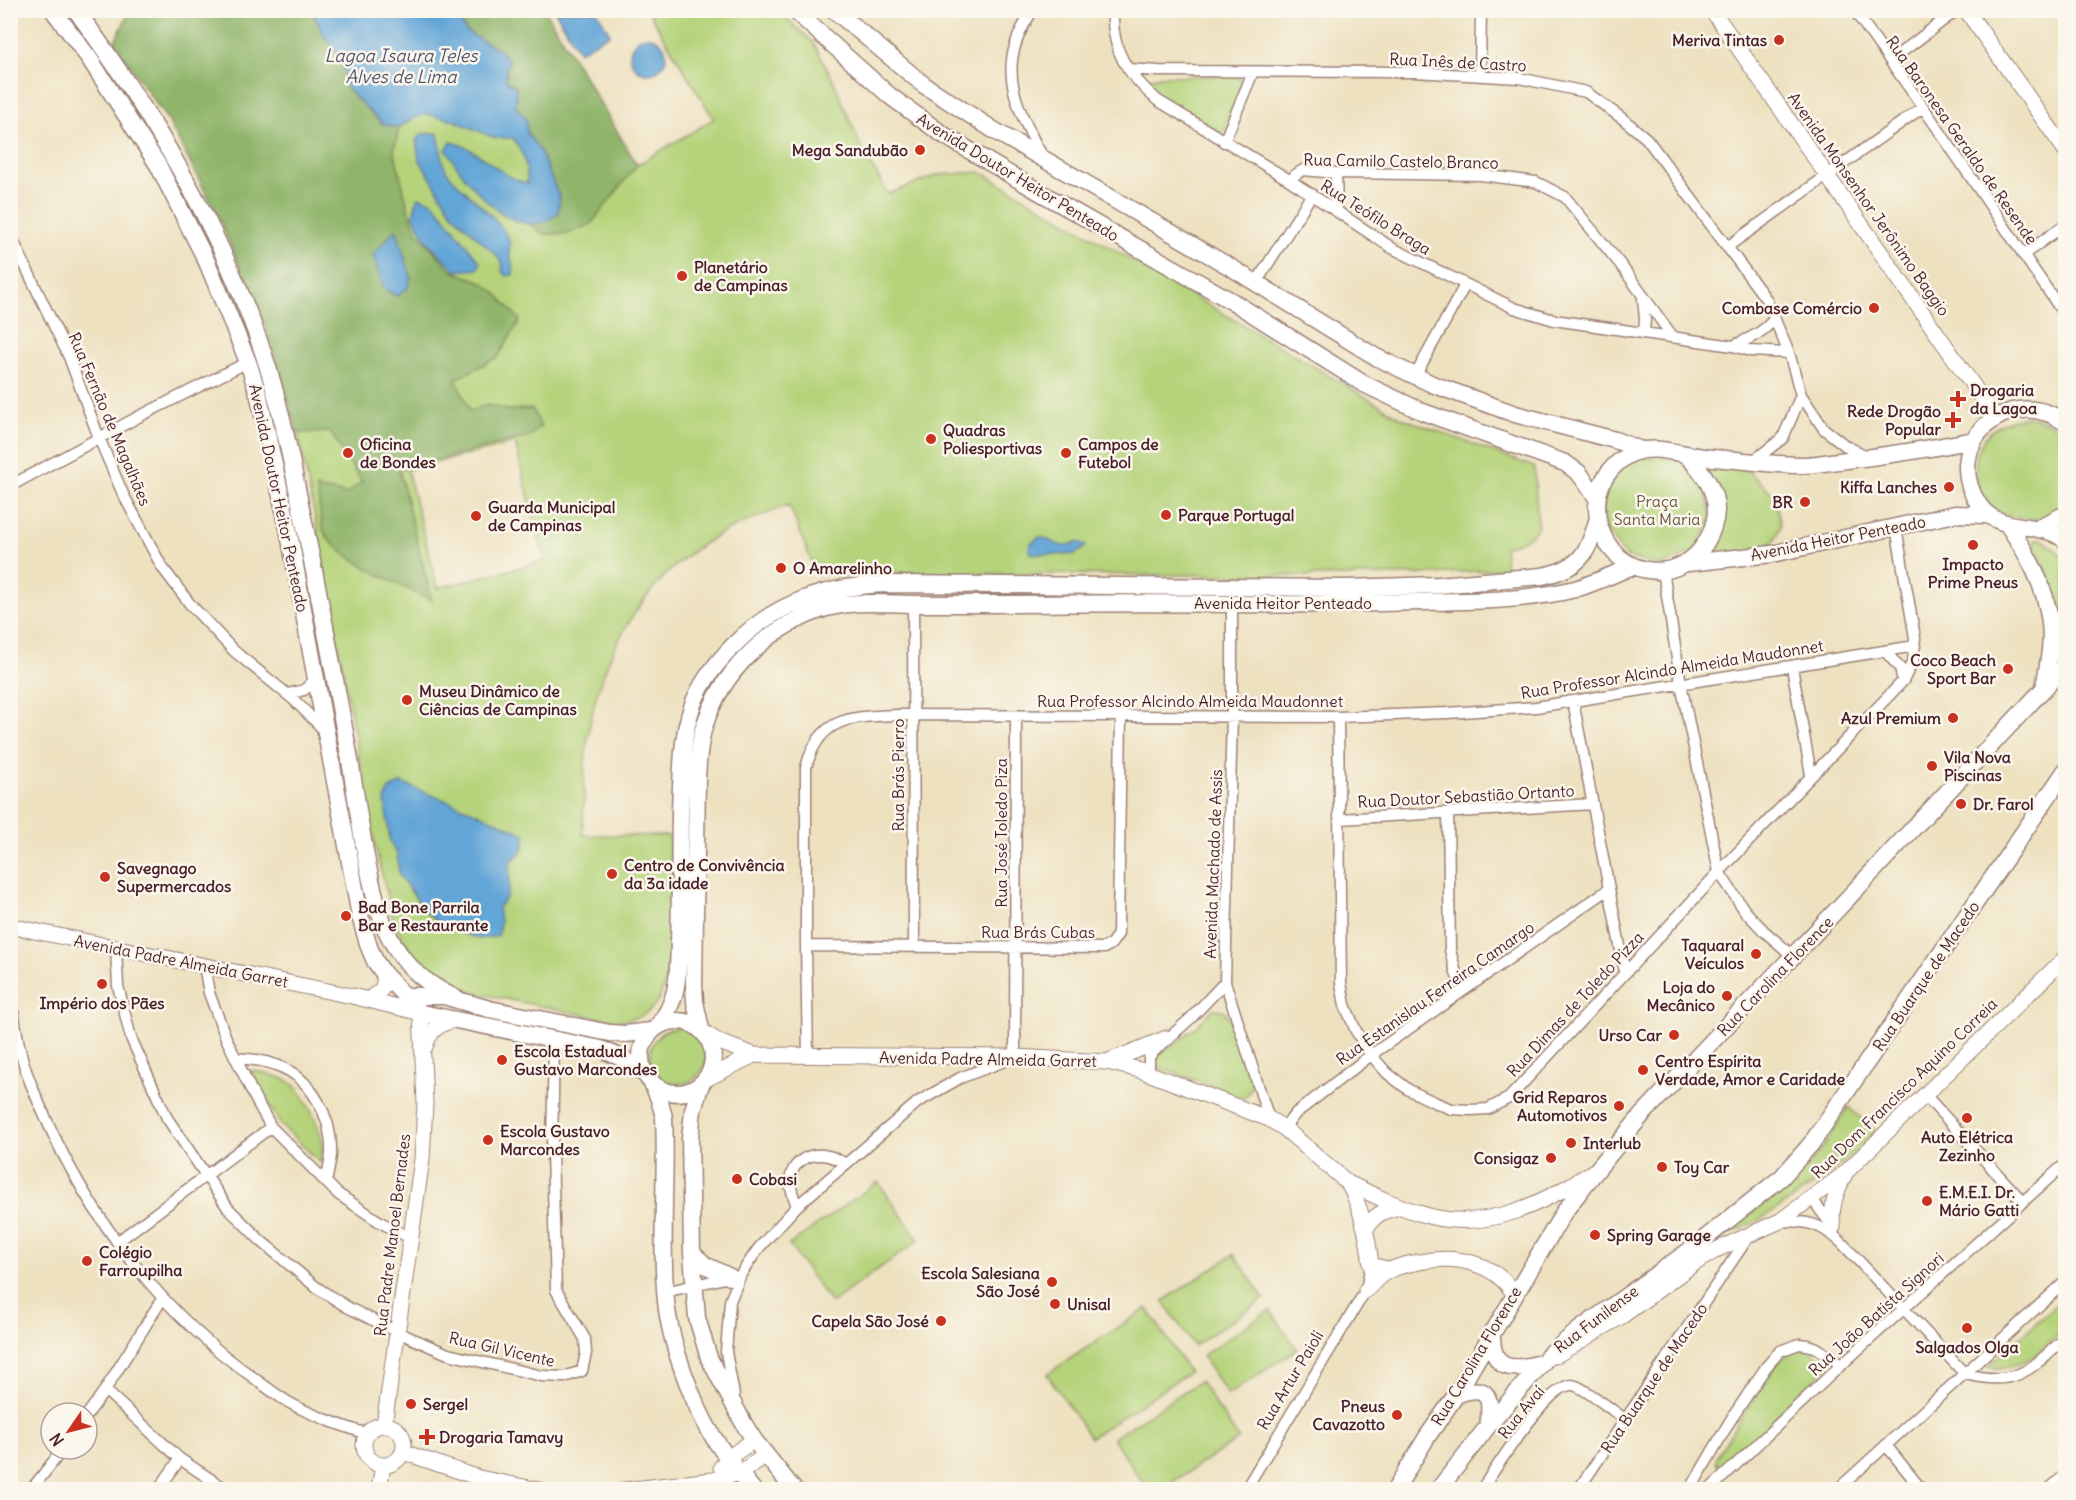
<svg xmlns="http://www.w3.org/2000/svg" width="2076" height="1500" font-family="Delius,sans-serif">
  <rect width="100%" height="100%" fill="#fbf7ec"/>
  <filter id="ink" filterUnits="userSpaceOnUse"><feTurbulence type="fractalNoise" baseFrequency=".0167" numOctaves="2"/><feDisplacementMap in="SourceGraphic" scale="12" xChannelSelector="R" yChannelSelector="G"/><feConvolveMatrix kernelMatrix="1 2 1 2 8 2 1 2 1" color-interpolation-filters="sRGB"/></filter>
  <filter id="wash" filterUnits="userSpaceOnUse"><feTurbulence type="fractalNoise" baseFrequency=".008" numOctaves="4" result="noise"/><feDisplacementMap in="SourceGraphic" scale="24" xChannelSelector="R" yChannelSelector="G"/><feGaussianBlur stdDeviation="1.35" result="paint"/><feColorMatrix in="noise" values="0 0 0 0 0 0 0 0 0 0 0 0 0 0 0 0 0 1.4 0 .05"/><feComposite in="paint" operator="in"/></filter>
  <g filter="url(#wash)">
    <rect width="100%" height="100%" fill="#ede1c0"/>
    <path fill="#b5d37a" stroke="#807952" stroke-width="1.5" fill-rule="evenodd" d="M130 11H545L637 165 714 119 648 11H778L813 42 834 82 862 149 888 194 938 175 981 172 1400 417 1534 467 1538 526C1532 539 1517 543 1504 547L1506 569 1433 574 1339 576 885 573 839 577 831 573 817 575 789 505C767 514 743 522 722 533 648 572 602 650 589 730 583 765 584 800 583 835L669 836C669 873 677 979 655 1005 645 1018 629 1020 614 1021L486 995 455 986 436 975 418 960 404 941 393 920 374 841 316 522 298 433 267 329 215 210 168 120 114 43ZM515 443 545 561 438 588 407 470Z
      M1161 76H1235L1241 79 1242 84 1224 132H1219L1151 90 1146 83 1149 79Z
      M2028 417C2043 420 2055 423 2065 435V504C2052 518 2039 522 2020 518 2013 517 2004 516 1998 512 1969 492 1967 445 1998 426 2007 420 2017 418 2028 417Z
      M1642 457 1678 459 1694 469 1705 483 1712 519 1695 551 1662 566 1627 557 1604 529V493L1612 477 1626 464Z
      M1703 463 1747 470 1774 495 1781 526 1775 539 1765 550 1707 556 1717 539 1721 523Z
      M2037 539H2042L2065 558 2064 649 2060 647C2056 638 2059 624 2058 614 2055 589 2045 568 2034 546V542Z
      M1213 1009 1223 1010 1228 1016 1252 1081 1251 1088 1245 1098H1236L1202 1082 1156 1067 1153 1058 1156 1054 1174 1044 1197 1026Z
      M650 1056a28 28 0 1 1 56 0a28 28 0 1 1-56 0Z
      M250 1070C264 1073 283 1076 294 1085 306 1096 318 1125 322 1140 323 1147 322 1156 321 1163L280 1124Z
      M1848 1107 1876 1131C1865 1142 1854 1153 1842 1163 1826 1176 1746 1234 1729 1232L1728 1229C1753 1211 1780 1194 1802 1172 1821 1153 1834 1130 1848 1107Z
      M878 1182 919 1240 831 1303 789 1245Z
      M1234 1254 1264 1299 1194 1346 1163 1301Z
      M2065 1297V1328C2041 1351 2024 1372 1987 1367Z
      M1147 1308 1189 1372 1090 1438 1047 1374Z
      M1270 1310 1297 1349 1228 1395 1202 1356Z
      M1798 1349H1808L1830 1365 1731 1461 1724 1467 1718 1466 1716 1462 1718 1454 1775 1366 1783 1357Z
      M1200 1381 1239 1439 1162 1489H1147L1113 1438Z"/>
    <path fill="#90b56a" stroke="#6d6a4a" stroke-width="1.5" d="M130 11H312L324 36 339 54 345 75 346 88 383 124 399 128 394 150 408 208 417 232 452 271 480 281 496 293 520 320 498 357 456 379 470 411 488 405 508 410 532 409 541 426 530 436 399 470 432 601C404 587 341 560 325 534 320 525 319 499 317 488L346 494 362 482 330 432 298 433 265 325 215 210 168 120 114 43Z
      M459 11H545L637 165 591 224 567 234H544L529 223 545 222 560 199 540 151 527 133 526 119 516 107V87L506 81V70L478 39 467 32 460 21Z"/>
    <path fill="#62a5d7" stroke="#566281" stroke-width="1.5" d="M312 11H459L460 21 467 32 498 49 509 60 506 70V81L516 87V107L526 119 527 133 540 151 560 199 558 213C554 216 550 219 546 221 508 238 462 177 446 149L451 142C480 148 497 176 527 183 528 165 523 153 513 138H495L453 120 427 114 412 119 399 128 383 124 346 88 345 75 339 54 324 36Z
      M555 11H597L610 34 579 52Z
      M630 55a18 18 0 1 1 36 0a18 18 0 1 1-36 0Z
      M437 133C443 146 439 161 448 173 463 193 504 220 510 243 510 243 509 252 509 252 511 261 515 266 513 275L507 276 502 272 503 265 498 257 452 213 419 159 416 140 422 134Z
      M418 197 433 202 480 262 478 269 456 271 427 241 413 215Z
      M396 229 411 277 407 289 397 296 384 289 373 255Z
      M1039 537C1049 538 1054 545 1063 546 1074 547 1073 537 1086 546 1083 549 1078 553 1074 554 1071 555 1034 554 1031 553L1029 548 1031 543Z
      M401 783 478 813 525 834C526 846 523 854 512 859 507 871 512 883 507 895 506 899 501 904 498 907L500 922 498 936 479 939 444 927 426 912 399 875 397 854 390 842 385 800 389 789Z"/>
  </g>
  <g filter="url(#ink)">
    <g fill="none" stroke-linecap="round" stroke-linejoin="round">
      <defs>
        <path id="street" d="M1033 10C1005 51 1006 81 1026 124 1032 136 1036 148 1044 157
          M1113 10C1111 52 1128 74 1157 100L1291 181 1392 248 1514 308 1554 320 1733 346 1751 351 1789 353
          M1854 10 1923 107 2066 317
          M1890 61 1957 10
          M1128 69 1158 71 1414 72 1519 78 1586 92 1623 119 1647 139 1766 299 1789 353 1801 395 1824 429 1846 446 1867 456
          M1480 76 1481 10
          M1224 142 1253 72
          M1336 173 1337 211
          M1291 181 1295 175 1303 170 1336 173 1481 175 1536 182 1565 197 1620 264 1673 337
          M10 234 69 357 99 438 123 494 162 567 190 604 234 651 293 699 324 730
          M1727 247 1923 107
          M2023 255 2066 224
          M1256 283 1312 194
          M1643 299 1645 319 1644 333
          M1733 346C1749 339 1764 332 1775 318
          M1415 376 1465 285
          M1753 461 1783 438 1801 395
          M10 486 140 416 248 362
          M1663 571 1681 684 1719 872 1745 911 1764 931 1793 956
          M913 604 914 947
          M1232 604V716L1225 982 1269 1119
          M1885 651 1900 668 1903 681
          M1792 667 1811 775
          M288 694 304 690 316 679
          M1573 701 1625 972
          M1338 717 1341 983 1345 1005 1356 1031 1371 1055 1387 1073 1409 1090 1432 1101 1451 1109 1471 1110 1488 1109 1509 1098 1719 872 1903 681 1913 661 1915 638 1896 527
          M1448 814 1450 950 1456 973 1463 990
          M1340 819 1593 804
          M806 946 1104 948 1111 944 1118 934 1121 717
          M116 948 118 986 131 1038 167 1118 228 1208 260 1240 316 1287 347 1307 397 1332 448 1354 542 1376 564 1377 582 1371 586 1353 585 1339 556 1290 552 1152 554 1040
          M204 965 209 993 226 1038 255 1098 271 1127 338 1194 380 1222 410 1238
          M10 980C13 1006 15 1035 23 1061 30 1086 43 1112 54 1136 100 1231 167 1317 254 1378 265 1386 276 1395 288 1402 313 1416 340 1425 367 1434
          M808 1057 806 946V768C819 716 851 717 896 715L1338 717 1447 713 1536 707 1915 646
          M235 1058C249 1059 263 1060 276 1065 312 1077 333 1119 331 1155 330 1164 328 1173 326 1182
          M1149 1073V1058L1152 1053 1191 1018 1225 982
          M1925 1095 2023 1202
          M1284 1128 1296 1113 1371 1055 1609 889
          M1812 1199 1832 1226
          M797 1206C795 1200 792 1194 791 1187 787 1165 807 1151 828 1156 834 1157 840 1161 846 1164
          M1780 1221C1807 1221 1820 1223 1841 1242L1965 1374C2017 1387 2029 1371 2066 1337
          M117 1242 271 1127
          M665 1292 729 1277
          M105 1390 180 1459 227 1490
          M734 1395 726 1352 730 1301 741 1274 758 1249 797 1206 918 1102 960 1078 1015 1057 1016 717
          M87 1415 105 1390 162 1299
          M1886 1445 1922 1490
          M31 1490 63 1449
          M158 1490 180 1459
          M1245 1490 1366 1290 1371 1265
          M1481 1490C1496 1469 1548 1384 1572 1385 1581 1385 1616 1413 1626 1420
          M1578 1490 1749 1236
          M1690 1490 1730 1421 1766 1367 1780 1351 1799 1344 1807 1345 1817 1348 1841 1365
          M1709 1490 1841 1365 2066 1163
          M1837 1490 2066 1281
          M2048 1490 2066 1474"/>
        <path id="secondary" d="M1712 10 1995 417
          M1966 10 2066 151
          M10 926 352 996 421 1013 425 1104 422 1159 384 1425
          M373 996C383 990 385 986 384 974
          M706 1034 719 1042 754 1055
          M425 1047C429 1031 440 1022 456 1020
          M1107 1062 1167 1038
          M706 1079 754 1055 1015 1057 1107 1062 1140 1070 1269 1119 1284 1128 1348 1183C1362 1209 1368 1236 1371 1265L1390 1270
          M1348 1183C1373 1195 1398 1207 1425 1215 1486 1233 1544 1203 1594 1171
          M1833 1227C1830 1208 1836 1192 1844 1176
          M1366 1229C1374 1214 1383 1211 1400 1207
          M1366 1290C1372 1285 1377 1278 1383 1274 1393 1267 1407 1264 1419 1262 1454 1255 1494 1261 1514 1294
          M1555 1356 1622 1316 1695 1263 1716 1250 1780 1221 1844 1174 2066 957
          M364 1445a20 20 0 1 1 40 0a20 20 0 1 1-40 0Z
          M403 1452 479 1478 539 1490
          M721 1467 728 1458 754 1440
          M379 1490 383 1465
          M624 1490 713 1480 740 1473 766 1455"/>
        <path id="primary" d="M53 10 89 58 158 165 207 262 248 362 259 397 288 528 360 916 369 947 375 961 384 974 421 1013 601 1049 624 1059 646 1075
          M76 10C151 112 215 219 258 338 279 395 290 454 302 513 319 591 333 670 348 749 355 788 360 828 368 867 373 888 377 910 386 930 402 965 424 983 459 1000
          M794 10 890 96 942 134 1036 190 1235 303 1364 384 1423 412 1565 463 1579 473 1597 498
          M834 10 924 85 995 131 1232 268 1376 357 1432 384 1515 414 1615 440 1641 450
          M2066 423C2007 381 1939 445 1979 505 1999 535 2041 519 2066 541
          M1686 455C1706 474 1723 499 1713 527 1689 597 1597 578 1597 506 1597 486 1608 469 1625 457 1650 440 1685 457 1713 458 1743 460 1773 465 1803 465 1815 465 1827 462 1839 461 1884 456 1929 449 1974 440
          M2008 525C2028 555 2046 586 2050 623 2053 645 2047 668 2044 689
          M2038 528 2066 514
          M1688 563 1772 554 1955 514 1986 515
          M404 996H444L489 1009 610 1033 625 1034 651 1031
          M641 1057a36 36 0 1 1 72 0a36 36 0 1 1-72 0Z
          M657 1027C679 1000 678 975 679 942 681 890 678 839 681 787 682 760 683 733 692 707 700 683 718 661 735 644 777 601 830 586 887 584L1345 588 1438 585 1542 576C1578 569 1588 555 1597 521
          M701 1029 695 1002 694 984 697 778C698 761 699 743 704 727 721 673 764 631 817 611 847 600 880 603 911 604 937 604 963 604 989 604 1069 604 1150 602 1230 604 1293 605 1355 604 1418 602 1467 601 1528 601 1575 589 1595 583 1614 574 1633 566
          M651 1081 659 1099 664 1117C667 1178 660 1240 666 1301 670 1344 696 1415 722 1450 731 1464 743 1477 753 1490
          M701 1084 693 1110 690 1139 692 1253 697 1318 709 1358 744 1424 754 1440 794 1490
          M692 1253 705 1265 730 1277
          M1492 1331C1491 1370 1509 1372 1541 1363
          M1456 1395C1489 1382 1492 1397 1488 1426
          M1395 1490 1427 1437 1456 1395 1564 1212 1587 1182 1642 1115 1847 899 2066 665
          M1438 1490 1488 1426 1551 1353 1579 1330 1693 1248 1782 1177 1811 1144 2066 770"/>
      </defs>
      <use href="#street" stroke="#9c8076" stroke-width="13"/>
      <use href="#secondary" stroke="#9c8076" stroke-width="17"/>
      <use href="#primary" stroke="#9c8076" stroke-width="19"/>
      <use href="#street" stroke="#fff" stroke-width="10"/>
      <use href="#secondary" stroke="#fff" stroke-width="15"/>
      <use href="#primary" stroke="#fff" stroke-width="16"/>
    </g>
  </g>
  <g fill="#c8321e" stroke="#fbf7ec" stroke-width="2">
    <circle cx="1779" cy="40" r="6"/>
    <circle cx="920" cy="150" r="6"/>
    <circle cx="682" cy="276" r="6"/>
    <circle cx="1874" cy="308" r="6"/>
    <path d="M1955 390h6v6h6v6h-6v6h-6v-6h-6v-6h6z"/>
    <path d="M1950 411h6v6h6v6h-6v6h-6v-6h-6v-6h6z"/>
    <circle cx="931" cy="439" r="6"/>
    <circle cx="348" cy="453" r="6"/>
    <circle cx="1066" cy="453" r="6"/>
    <circle cx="1949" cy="487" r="6"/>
    <circle cx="1805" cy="502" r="6"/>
    <circle cx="1166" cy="515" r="6"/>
    <circle cx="476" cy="516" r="6"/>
    <circle cx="1973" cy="545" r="6"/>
    <circle cx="781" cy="568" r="6"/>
    <circle cx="2008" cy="669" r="6"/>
    <circle cx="407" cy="700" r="6"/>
    <circle cx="1953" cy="718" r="6"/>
    <circle cx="1932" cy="766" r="6"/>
    <circle cx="1961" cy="804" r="6"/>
    <circle cx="612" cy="874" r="6"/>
    <circle cx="105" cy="877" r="6"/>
    <circle cx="346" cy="916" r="6"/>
    <circle cx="1756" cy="954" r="6"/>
    <circle cx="102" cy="984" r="6"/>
    <circle cx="1727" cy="996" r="6"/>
    <circle cx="1674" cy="1035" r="6"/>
    <circle cx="502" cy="1060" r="6"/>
    <circle cx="1643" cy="1070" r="6"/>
    <circle cx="1619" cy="1106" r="6"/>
    <circle cx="1967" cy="1118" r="6"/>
    <circle cx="488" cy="1140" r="6"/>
    <circle cx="1571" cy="1143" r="6"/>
    <circle cx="1551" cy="1158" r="6"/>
    <circle cx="1662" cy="1167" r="6"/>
    <circle cx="737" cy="1179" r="6"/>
    <circle cx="1927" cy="1201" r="6"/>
    <circle cx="1595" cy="1235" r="6"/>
    <circle cx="87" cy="1261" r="6"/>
    <circle cx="1052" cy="1282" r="6"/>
    <circle cx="1055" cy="1304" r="6"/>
    <circle cx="941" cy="1321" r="6"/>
    <circle cx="1967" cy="1328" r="6"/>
    <circle cx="411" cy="1404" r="6"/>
    <circle cx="1397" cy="1415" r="6"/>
    <path d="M424 1428h6v6h6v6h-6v6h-6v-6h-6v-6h6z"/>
  </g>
  <g text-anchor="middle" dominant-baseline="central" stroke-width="5" stroke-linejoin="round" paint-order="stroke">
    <g font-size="16" font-weight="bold" fill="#4a1f2b" stroke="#fbf7ec" text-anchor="start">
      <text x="1767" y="40" text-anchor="end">Meriva Tintas</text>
      <text x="908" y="150" text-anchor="end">Mega Sandubão</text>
      <text x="694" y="267">Planetário<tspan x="694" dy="18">de Campinas</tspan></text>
      <text x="1862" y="308" text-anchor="end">Combase Comércio</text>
      <text x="1970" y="390">Drogaria<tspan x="1970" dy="18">da Lagoa</tspan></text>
      <text x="1941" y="411" text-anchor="end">Rede Drogão<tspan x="1941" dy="18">Popular</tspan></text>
      <text x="943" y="430">Quadras<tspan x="943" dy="18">Poliesportivas</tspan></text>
      <text x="360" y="444">Oficina<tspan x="360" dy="18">de Bondes</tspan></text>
      <text x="1078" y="444">Campos de<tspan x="1078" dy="18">Futebol</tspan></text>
      <text x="1937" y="487" text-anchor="end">Kiffa Lanches</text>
      <text x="1793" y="502" text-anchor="end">BR</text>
      <text x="488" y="507">Guarda Municipal<tspan x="488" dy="18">de Campinas</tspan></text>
      <text x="1178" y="515">Parque Portugal</text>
      <text x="1973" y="564" text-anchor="middle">Impacto<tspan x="1973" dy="18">Prime Pneus</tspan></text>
      <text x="793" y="568">O Amarelinho</text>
      <text x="1996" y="660" text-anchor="end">Coco Beach<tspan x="1996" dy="18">Sport Bar</tspan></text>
      <text x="419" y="691">Museu Dinâmico de<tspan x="419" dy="18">Ciências de Campinas</tspan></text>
      <text x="1941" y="718" text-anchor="end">Azul Premium</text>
      <text x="1944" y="757">Vila Nova<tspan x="1944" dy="18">Piscinas</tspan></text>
      <text x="1973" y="804">Dr. Farol</text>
      <text x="624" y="865">Centro de Convivência<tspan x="624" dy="18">da 3a idade</tspan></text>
      <text x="117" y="868">Savegnago<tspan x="117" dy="18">Supermercados</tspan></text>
      <text x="358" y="907">Bad Bone Parrila<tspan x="358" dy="18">Bar e Restaurante</tspan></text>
      <text x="1744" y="945" text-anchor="end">Taquaral<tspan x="1744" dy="18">Veículos</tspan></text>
      <text x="1715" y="987" text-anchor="end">Loja do<tspan x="1715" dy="18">Mecânico</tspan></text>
      <text x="102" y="1003" text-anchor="middle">Império dos Pães</text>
      <text x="1662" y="1035" text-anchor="end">Urso Car</text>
      <text x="514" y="1051">Escola Estadual<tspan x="514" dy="18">Gustavo Marcondes</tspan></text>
      <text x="1655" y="1061">Centro Espírita<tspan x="1655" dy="18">Verdade, Amor e Caridade</tspan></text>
      <text x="1607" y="1097" text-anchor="end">Grid Reparos<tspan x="1607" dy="18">Automotivos</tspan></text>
      <text x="500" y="1131">Escola Gustavo<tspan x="500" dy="18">Marcondes</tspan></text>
      <text x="1967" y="1137" text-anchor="middle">Auto Elétrica<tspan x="1967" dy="18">Zezinho</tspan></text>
      <text x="1583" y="1143">Interlub</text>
      <text x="1539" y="1158" text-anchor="end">Consigaz</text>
      <text x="1674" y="1167">Toy Car</text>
      <text x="749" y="1179">Cobasi</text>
      <text x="1939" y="1192">E.M.E.I. Dr.<tspan x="1939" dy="18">Mário Gatti</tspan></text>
      <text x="1607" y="1235">Spring Garage</text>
      <text x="99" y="1252">Colégio<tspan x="99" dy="18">Farroupilha</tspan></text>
      <text x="1040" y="1273" text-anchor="end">Escola Salesiana<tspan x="1040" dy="18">São José</tspan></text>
      <text x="1067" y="1304">Unisal</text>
      <text x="929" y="1321" text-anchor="end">Capela São José</text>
      <text x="1967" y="1347" text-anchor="middle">Salgados Olga</text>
      <text x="423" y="1404">Sergel</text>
      <text x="1385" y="1406" text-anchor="end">Pneus<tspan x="1385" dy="18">Cavazotto</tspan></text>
      <text x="439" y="1437">Drogaria Tamavy</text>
    </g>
    <g font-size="16" fill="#4a1f2b" stroke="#fbf7ec">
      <text transform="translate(1458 62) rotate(3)">Rua Inês de Castro</text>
      <text transform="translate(1962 140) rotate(55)">Rua Baronesa Geraldo de Resende</text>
      <text transform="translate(1401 161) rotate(1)">Rua Camilo Castelo Branco</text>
      <text transform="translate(1018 177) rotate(31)">Avenida Doutor Heitor Penteado</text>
      <text transform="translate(1869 204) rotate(55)">Avenida Monsenhor Jerônimo Baggio</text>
      <text transform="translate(1376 217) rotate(32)">Rua Teófilo Braga</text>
      <text transform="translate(110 419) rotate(67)">Rua Fernão de Magalhães</text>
      <text transform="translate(279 498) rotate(78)">Avenida Doutor Heitor Penteado</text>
      <text transform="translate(1838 538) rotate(-11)">Avenida Heitor Penteado</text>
      <text x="1283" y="603">Avenida Heitor Penteado</text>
      <text transform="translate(1672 669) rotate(-9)">Rua Professor Alcindo Almeida Maudonnet</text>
      <text x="1190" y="701">Rua Professor Alcindo Almeida Maudonnet</text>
      <text transform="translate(898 775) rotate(-90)">Rua Brás Pierro</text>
      <text transform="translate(1466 796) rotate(-3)">Rua Doutor Sebastião Ortanto</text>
      <text transform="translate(1001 833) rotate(-90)">Rua José Toledo Piza</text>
      <text transform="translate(1213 864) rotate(-88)">Avenida Machado de Assis</text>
      <text x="1038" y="932">Rua Brás Cubas</text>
      <text transform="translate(181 961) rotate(11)">Avenida Padre Almeida Garret</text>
      <text transform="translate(1775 976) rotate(-46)">Rua Carolina Florence</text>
      <text transform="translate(1926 976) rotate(-56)">Rua Buarque de Macedo</text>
      <text transform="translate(1435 993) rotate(-35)">Rua Estanislau Ferreira Camargo</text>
      <text transform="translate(1575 1004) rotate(-47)">Rua Dimas de Toledo Pizza</text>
      <text transform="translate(988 1059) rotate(1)">Avenida Padre Almeida Garret</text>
      <text transform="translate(1904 1088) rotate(-44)">Rua Dom Francisco Aquino Correia</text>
      <text transform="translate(392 1235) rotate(-83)">Rua Padre Manoel Bernades</text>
      <text transform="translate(1876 1314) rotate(-42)">Rua João Batista Signori</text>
      <text transform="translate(1596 1319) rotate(-37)">Rua Funilense</text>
      <text transform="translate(502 1349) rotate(13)">Rua Gil Vicente</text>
      <text transform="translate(1476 1356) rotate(-59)">Rua Carolina Florence</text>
      <text transform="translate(1654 1378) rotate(-56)">Rua Buarque de Macedo</text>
      <text transform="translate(1290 1380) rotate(-59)">Rua Artur Paioli</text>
      <text transform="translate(1521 1412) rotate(-51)">Rua Avaí</text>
    </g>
    <g font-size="16" fill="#6a5543" stroke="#fbf7ec">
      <text x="1657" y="501">Praça<tspan x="1657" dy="18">Santa Maria</tspan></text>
    </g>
    <g font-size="18" font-style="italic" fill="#545570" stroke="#fbf7ec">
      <text x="401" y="55">Lagoa Isaura Teles<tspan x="401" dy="21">Alves de Lima</tspan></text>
    </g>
  </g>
  <rect width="2076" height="1500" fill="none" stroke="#fbf7ec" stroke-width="36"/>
  <g transform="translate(69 1431) rotate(235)"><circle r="28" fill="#fbf7ec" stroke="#b4a19f" stroke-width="1.5"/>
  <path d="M0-4.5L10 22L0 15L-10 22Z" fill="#c8321e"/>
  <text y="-9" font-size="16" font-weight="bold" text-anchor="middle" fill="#4a1f2b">N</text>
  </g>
</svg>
